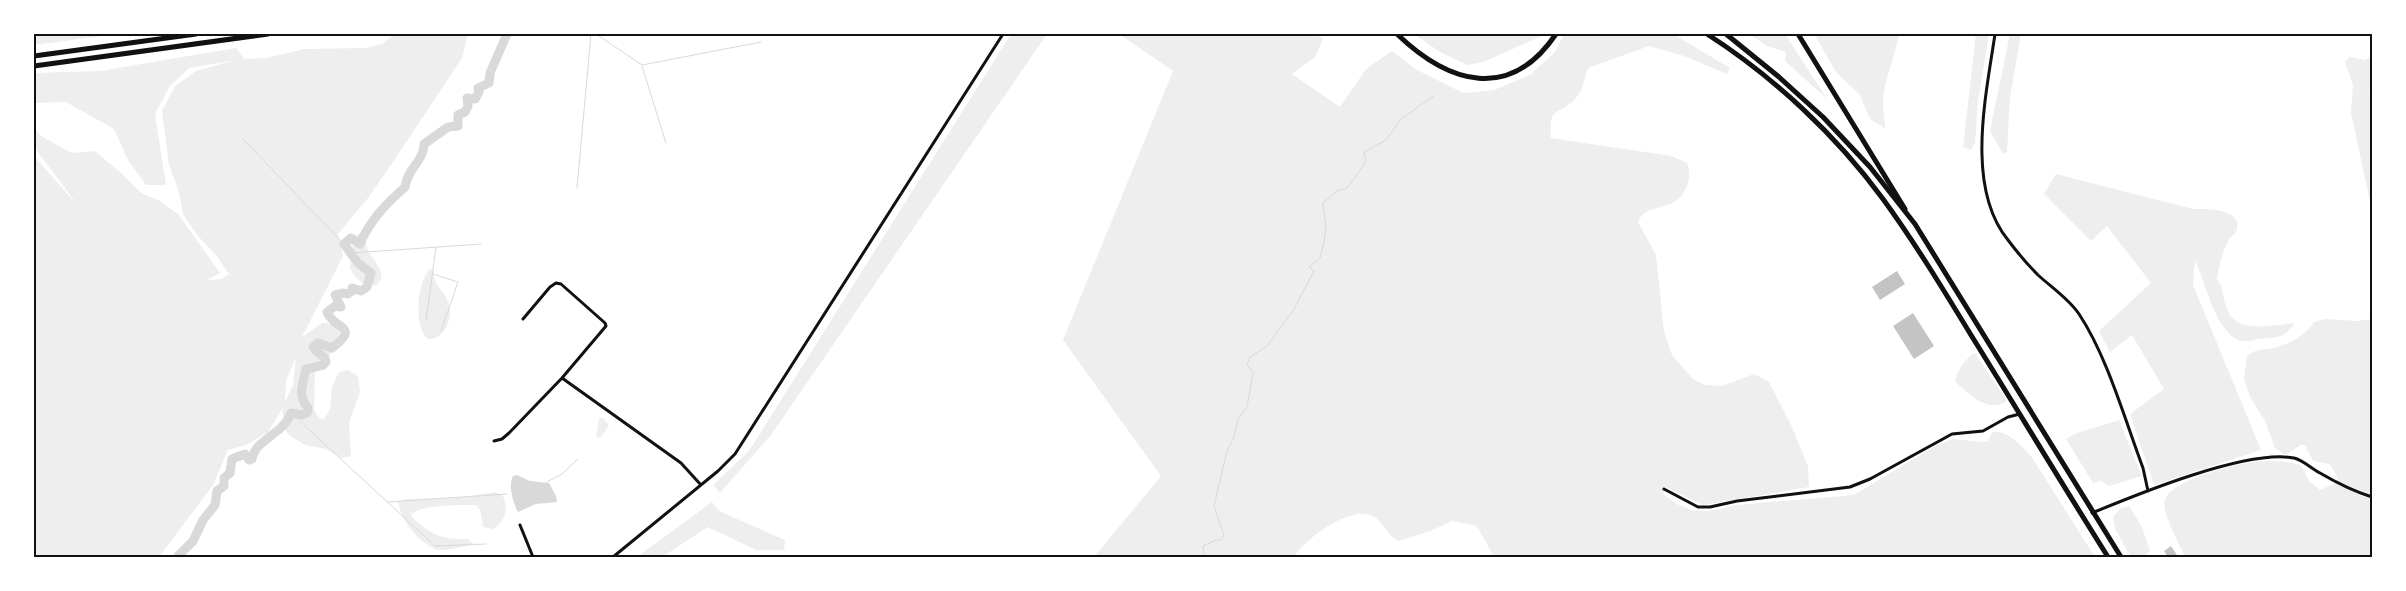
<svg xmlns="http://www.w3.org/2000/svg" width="2406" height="591" font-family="Montserrat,sans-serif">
  <rect width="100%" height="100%" fill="#fff"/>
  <path fill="#eee" fill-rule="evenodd" d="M34 34H117L34 45Z
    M468 34 462 58 397 156 368 198 338 234 343 256 302 337 322 323C333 322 342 329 341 341L315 373 314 410 320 419H324L330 409 332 387 339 372 348 370 358 376 360 392 349 423 351 456 341 458 326 449 305 445 289 435 285 429 282 409 268 432 246 445 228 450 213 485 159 557H34V156L79 207 34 147V127L41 136 72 153 95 151 122 174 141 193 158 200 178 214 220 273 207 280 222 279 229 274 216 255 197 235 183 214 179 192 169 165 162 111 175 86 196 71 235 60 189 68 170 86 155 114 166 185H146L128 160 114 129 66 102 36 103 34 107V73L100 71 236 48 244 59 267 58 304 49 366 48 382 44 393 35ZM296 357 293 385 285 402 286 381Z
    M1011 34H1047L771 435 720 493 713 485 749 451Z
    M1119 34H1316L1323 39 1315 57 1292 74 1340 107 1366 69 1392 51 1417 70 1463 93 1494 90 1530 75 1555 52 1564 34H1673L1730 68 1727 74 1684 56 1649 46 1588 68C1585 77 1582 91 1576 98 1561 116 1548 103 1551 138L1671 156 1687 163C1690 171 1690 178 1687 186 1677 214 1646 201 1638 222L1656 255 1664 331 1672 355 1693 379 1705 385 1722 386 1754 374 1769 382 1791 425 1808 466 1809 487 1703 505 1666 487 1663 494 1679 505 1692 510 1709 511 1737 505 1854 495 1935 446 1953 439 1984 442 1988 441 1992 432C2007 430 2021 445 2031 456L2095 557H1494L1478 528 1474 525 1452 521 1430 531 1399 541C1386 536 1384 520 1370 515 1348 507 1305 539 1294 557H1094L1161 476 1063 340 1173 71Z
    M1414 34H1546L1483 62 1467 65 1440 52Z
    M1749 34H1785L1827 99 1785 61 1786 52 1767 46Z
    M1814 34H1899C1892 71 1877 89 1886 129L1870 119 1860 95 1836 72Z
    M1976 34H1989L1978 102 1975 143 1971 150 1963 147Z
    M2010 34H2021L2010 97 2007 152 2003 154 1990 131Z
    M2372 55V87L2369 88 2372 99 2371 122 2372 211 2351 113 2353 85 2345 62 2350 57 2365 60Z
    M2056 174 2193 209C2205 209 2242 208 2237 229 2236 235 2230 236 2228 241 2222 253 2219 266 2217 279 2225 291 2222 297 2227 309 2236 335 2274 325 2295 323 2284 339 2276 337 2258 339 2253 340 2248 342 2243 341 2216 337 2205 280 2195 260L2193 285 2261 450 2154 485 2130 414 2164 389 2132 335 2110 352 2099 331 2151 283 2107 226 2091 241 2044 194Z
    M359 234C368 238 365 247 370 254 376 264 388 273 377 285 363 286 356 280 350 268L354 237Z
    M430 269 433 271C436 290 440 285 447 299 455 314 446 340 428 339 413 327 417 282 430 269Z
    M2325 319 2358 321 2372 319V557H2185C2180 545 2161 512 2165 500 2171 479 2243 462 2263 461 2276 460 2288 462 2301 465L2309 481 2320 490 2338 482 2336 474 2329 464 2313 461 2305 445H2301L2285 455 2275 448 2265 421 2250 397 2244 379 2247 356C2259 347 2261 351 2273 348 2290 344 2304 336 2314 322Z
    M1975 353 2007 401C1988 414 1968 394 1955 381 1957 371 1966 357 1975 353Z
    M599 418H603L609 425 602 436 598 438 596 437Z
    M2119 420 2142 476 2109 486 2101 481 2093 483 2066 439 2077 433Z
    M495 492 502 495C510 506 505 523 493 529L483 527 480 509 476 505C462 505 420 504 411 515L414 519C431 535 444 540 468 539L473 544C468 546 443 551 438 550 418 543 402 522 398 502L406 499 457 498Z
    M712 502 719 511 785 540 784 550H756L708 527 662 557H637Z
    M2129 506 2141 525 2150 550 2146 555 2147 557H2131L2115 529 2113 517 2120 509Z"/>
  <path fill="#d9d9d9" d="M517 475 530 481 549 483 556 496 557 502 536 504 518 512C513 502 508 487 513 476Z"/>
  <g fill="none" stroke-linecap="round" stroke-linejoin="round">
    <path stroke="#d9d9d9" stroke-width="1" d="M596 34 642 65 761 42
      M642 66 666 143
      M2372 97V104
      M242 138 344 244
      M577 188 591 34
      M352 253 481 244
      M433 274 458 282 441 331
      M426 321 436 247
      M291 413 435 546 486 544
      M547 482 562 474 578 459
      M388 502 507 494
      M1201 557 1204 555 1203 546 1216 540H1221L1224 535 1214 506 1227 451 1234 437 1238 419 1247 407 1253 372 1247 365 1250 357 1267 346 1294 309 1314 271 1309 267 1320 258 1324 242 1326 227 1323 203 1337 191 1347 188 1366 162 1364 152 1386 140 1401 119 1434 96"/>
    <path stroke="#d9d9d9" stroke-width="9" d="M177 557 193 541 203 520 215 505 217 491 224 486V478L230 473 232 459 245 454 249 460 252 459C255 439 283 435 291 413L303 415 308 412V408C297 395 303 384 306 369L323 365 326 362 325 358 315 350 313 347 318 343 332 348C362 326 333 329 327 312L335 306 341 307 335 295 344 293 348 294 352 291V288L361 291 367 287 371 273 358 263 344 244 351 238 360 244C370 220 386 204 405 187 407 169 424 161 424 144L448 127 458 126V115L465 112 468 106 467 98 475 99 479 92 478 88 489 83 490 73 507 34"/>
  </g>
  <path fill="#c4c4c4" d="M1897 271 1905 284 1880 300 1872 287Z
    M1913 313 1934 346 1914 359 1893 326Z
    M2171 546 2177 555 2168 557 2164 551Z"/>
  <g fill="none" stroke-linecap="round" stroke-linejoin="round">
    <path stroke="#111" stroke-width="3" d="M1995 34C1986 96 1965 187 2008 240 2017 252 2027 264 2038 275 2051 287 2069 299 2079 314 2107 356 2125 420 2143 468L2148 491
      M562 378 681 463 701 485
      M494 441 502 439 509 433 562 378 606 326 605 323 561 284 556 283 550 287 523 319
      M1664 489 1698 507H1710L1737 501 1850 487 1870 479 1952 434 1983 431 2008 417 2020 414
      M2092 513C2138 494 2247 449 2294 458 2303 460 2312 469 2320 473 2337 483 2353 491 2372 497
      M520 525 533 557
      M613 557 718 471 735 454 1003 34"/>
    <path stroke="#111" stroke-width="5" d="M1397 34C1449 84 1510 102 1556 34
      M1798 34 1905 209"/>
    <path stroke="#111" stroke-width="5" d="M1707 34C1774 77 1836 135 1883 199 1915 243 1943 289 1971 335 2017 409 2062 484 2108 557
      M1726 34 1779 77 1823 117 1870 167 1915 224 2121 557
      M34 56 196 34
      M34 66 268 34"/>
  </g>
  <rect width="2406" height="591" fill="none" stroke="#ffffff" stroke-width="70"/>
  <rect x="35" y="35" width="2336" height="521" fill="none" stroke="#111" stroke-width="2"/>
</svg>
